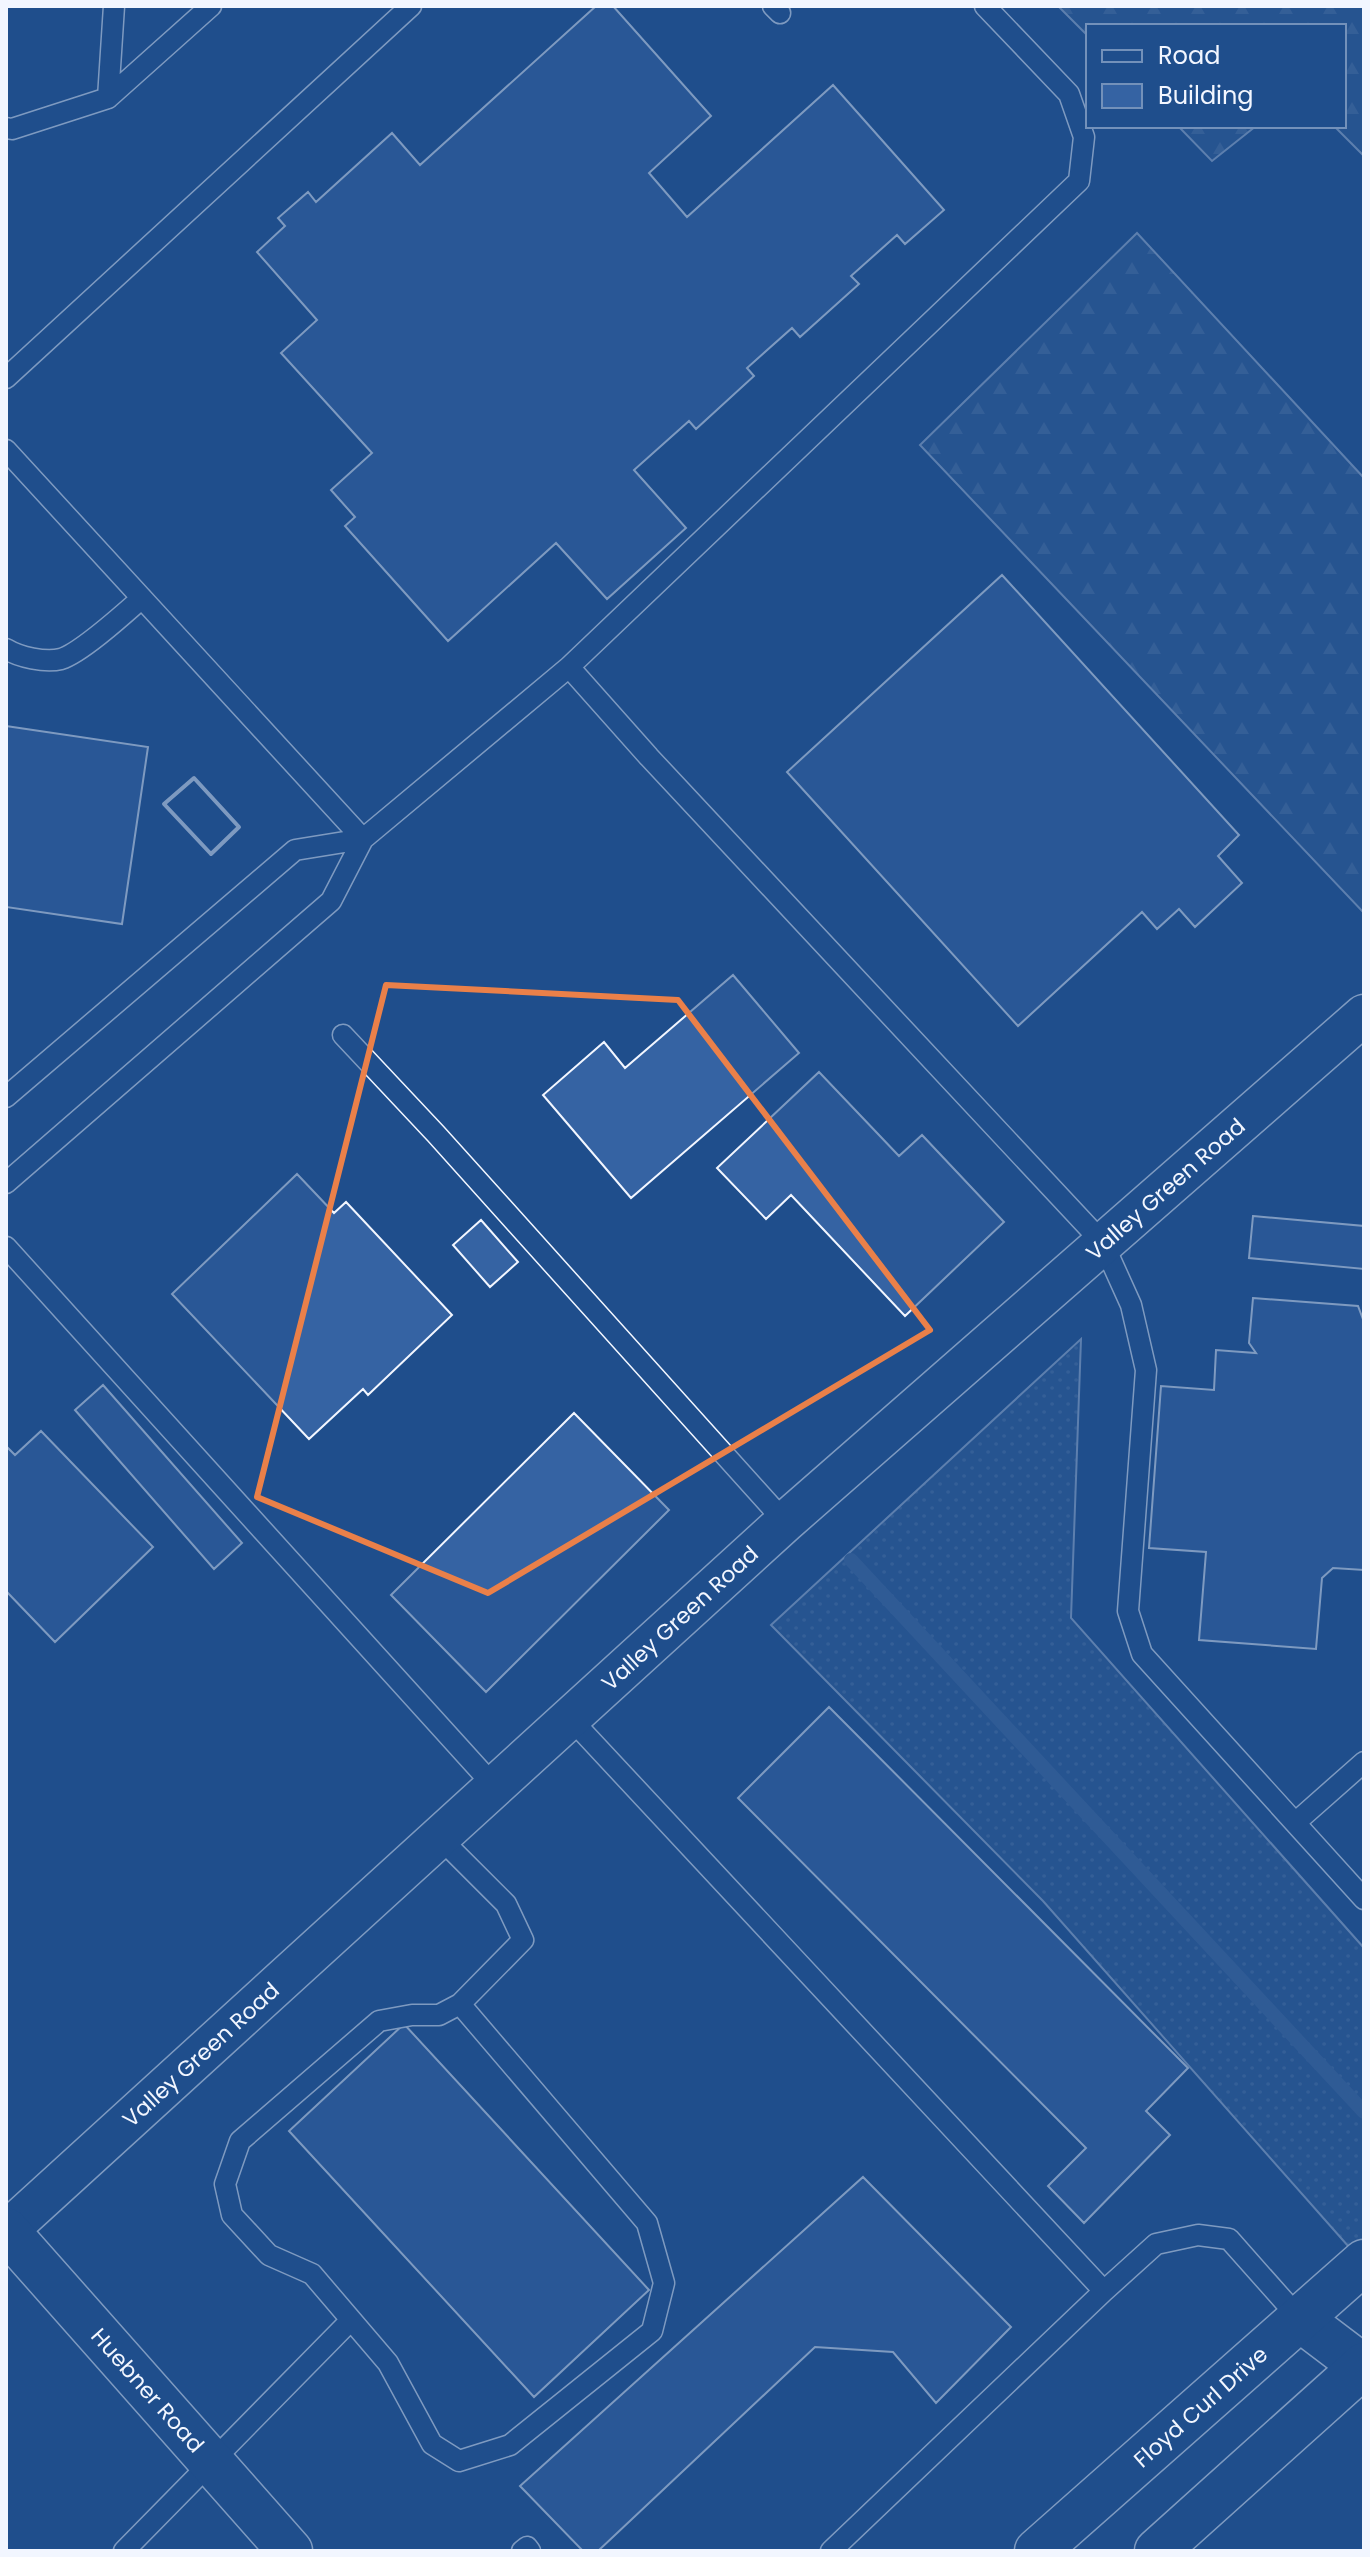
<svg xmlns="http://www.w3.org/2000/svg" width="1370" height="2557" font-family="Poppins,sans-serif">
  <defs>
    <pattern id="grass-dots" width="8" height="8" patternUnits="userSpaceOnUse" patternTransform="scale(2)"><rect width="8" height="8" fill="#305b95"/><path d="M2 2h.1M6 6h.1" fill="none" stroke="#4e73a5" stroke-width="1.8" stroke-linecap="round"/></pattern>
    <pattern id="forest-firs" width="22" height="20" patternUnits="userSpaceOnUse" patternTransform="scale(2)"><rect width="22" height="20" fill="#305b95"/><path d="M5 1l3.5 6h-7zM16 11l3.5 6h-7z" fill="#4e73a5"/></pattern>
  </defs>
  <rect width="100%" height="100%" fill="#1f4e8c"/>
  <path fill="url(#grass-dots)" stroke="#a8bbd7" stroke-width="2" d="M1081 1339 1071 1618 1364 1948V2264L1043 1901 771 1625Z"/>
  <path fill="url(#forest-firs)" stroke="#a8bbd7" stroke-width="2" d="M1058 6H1364V156L1334 126H1344V26H1088V36Z
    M1178 126H1256L1212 161Z
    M1137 233 1364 478V913L920 445Z"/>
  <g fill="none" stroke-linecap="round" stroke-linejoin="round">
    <path stroke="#446ba0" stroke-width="14" d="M851 1560 1364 2112"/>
  </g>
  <path fill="#3563a3" stroke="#f2f6ff" stroke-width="2" d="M596 6H613L711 116 649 173 687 217 833 85 944 210 905 244 897 235 851 276 859 284 800 337 792 328 747 368 754 376 696 429 689 421 634 470 686 528 607 599 556 543 448 641 345 526 355 517 331 490 372 453 281 353 317 320 257 252 285 226 278 218 308 192 316 202 392 133 420 165Z
    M1002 575 1239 835 1218 856 1242 883 1195 927 1179 909 1157 929 1142 912 1018 1026 787 772Z
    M6 726 148 747 122 924 6 907Z
    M733 975 799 1053 631 1198 543 1095 604 1042 625 1068Z
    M819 1072 899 1156 922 1135 1004 1222 905 1316 791 1195 766 1219 717 1168Z
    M297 1174 334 1213 346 1202 452 1315 368 1395 363 1389 309 1439 172 1294Z
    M1253 1216 1364 1226V1269L1249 1258Z
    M481 1220 518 1262 490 1287 453 1245Z
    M1253 1298 1358 1306 1364 1322V1570L1333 1568 1322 1578 1316 1649 1199 1640 1206 1552 1149 1548 1161 1386 1214 1390 1216 1350 1256 1353 1249 1343Z
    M103 1385 242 1543 214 1569 75 1410Z
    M574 1413 669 1510 486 1692 391 1595Z
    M41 1431 153 1547 55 1642 6 1591V1446L15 1455Z
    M829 1707 1188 2068 1146 2111 1170 2135 1084 2223 1048 2186 1086 2148 738 1798Z
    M404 2024 649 2290 534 2397 289 2131Z
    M863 2177 1011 2327 936 2403 893 2352 815 2347 598 2551H583L520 2486Z"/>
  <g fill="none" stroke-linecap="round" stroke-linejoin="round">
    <defs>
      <path id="service" d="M773 6 780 13
        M108 98 114 6
        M6 128 12 129 108 98 211 6
        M6 378 411 6
        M6 450 363 839 569 667 1079 181 1084 137 1069 94 985 6
        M6 649C19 657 45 663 61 659 81 653 125 613 142 598
        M569 667 649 757 1103 1243 1131 1305 1146 1370 1128 1611 1142 1654 1364 1899
        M343 1035 436 1134 785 1522
        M6 1097 295 850 363 839
        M6 1183 331 901 363 839
        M6 1247 495 1787
        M570 1718 1104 2291 831 2551
        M1295 1823 1364 1762
        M439 1837 506 1904 523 1940 460 2004 439 2015H412L379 2021 240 2141 225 2184 232 2215 269 2255 312 2274 388 2363 432 2444 459 2461 510 2445 652 2331 664 2283 647 2223 460 2004
        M1104 2291 1156 2244 1198 2235 1229 2239 1300 2319
        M124 2551 351 2320
        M522 2551 527 2547 530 2551"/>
      <g id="minor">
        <path id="s1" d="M7 2231 785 1522 1364 1015"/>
      </g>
      <g id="tertiary">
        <path d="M1300 2319 1362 2366"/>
        <path id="s2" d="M1037 2551 1364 2262"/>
        <path d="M1157 2551 1364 2365"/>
      </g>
      <g id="primary">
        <path id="s3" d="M6 2230 290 2551"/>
      </g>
    </defs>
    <use href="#service" stroke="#f2f6ff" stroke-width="23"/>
    <use href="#minor" stroke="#f2f6ff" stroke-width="43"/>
    <use href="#tertiary" stroke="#f2f6ff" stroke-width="47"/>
    <use href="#primary" stroke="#f2f6ff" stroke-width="47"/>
    <use href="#service" stroke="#1f4e8c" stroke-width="20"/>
    <use href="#minor" stroke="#1f4e8c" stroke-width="40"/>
    <use href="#tertiary" stroke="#1f4e8c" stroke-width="44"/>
    <use href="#primary" stroke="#1f4e8c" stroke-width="44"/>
    <path stroke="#f2f6ff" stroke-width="4" d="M194 778 239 827 211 854 164 804Z"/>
  </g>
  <path d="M0 0H1370V2557H0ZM386 985 678 1000 930 1330 488 1593 257 1497Z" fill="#1f4e8c" fill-opacity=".55" fill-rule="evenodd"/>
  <path fill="none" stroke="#ea8049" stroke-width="6" stroke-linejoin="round" d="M386 985 678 1000 930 1330 488 1593 257 1497Z"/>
  <g text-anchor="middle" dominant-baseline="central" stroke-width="6" stroke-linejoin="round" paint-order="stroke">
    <g font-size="22" fill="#f2f6ff" stroke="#1f4e8c">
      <text stroke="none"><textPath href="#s1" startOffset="1558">Valley Green Road</textPath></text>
      <text stroke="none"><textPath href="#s1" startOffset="910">Valley Green Road</textPath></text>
      <text stroke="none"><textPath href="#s1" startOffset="262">Valley Green Road</textPath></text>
      <text stroke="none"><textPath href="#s3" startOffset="214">Huebner Road</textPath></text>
      <text stroke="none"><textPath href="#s2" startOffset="218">Floyd Curl Drive</textPath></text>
    </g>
  </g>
  <rect width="1370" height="2557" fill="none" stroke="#f2f6ff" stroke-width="16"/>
  <rect x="1086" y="24" width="260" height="104" fill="#1f4e8c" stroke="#7391ba" stroke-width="2"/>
  <rect x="1102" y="50" width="40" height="12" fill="#1f4e8c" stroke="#7391ba" stroke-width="2"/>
  <text x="1158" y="64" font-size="24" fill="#f2f6ff">Road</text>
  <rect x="1102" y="84" width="40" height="24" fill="#3563a3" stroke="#7391ba" stroke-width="2"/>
  <text x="1158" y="104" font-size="24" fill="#f2f6ff">Building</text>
</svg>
